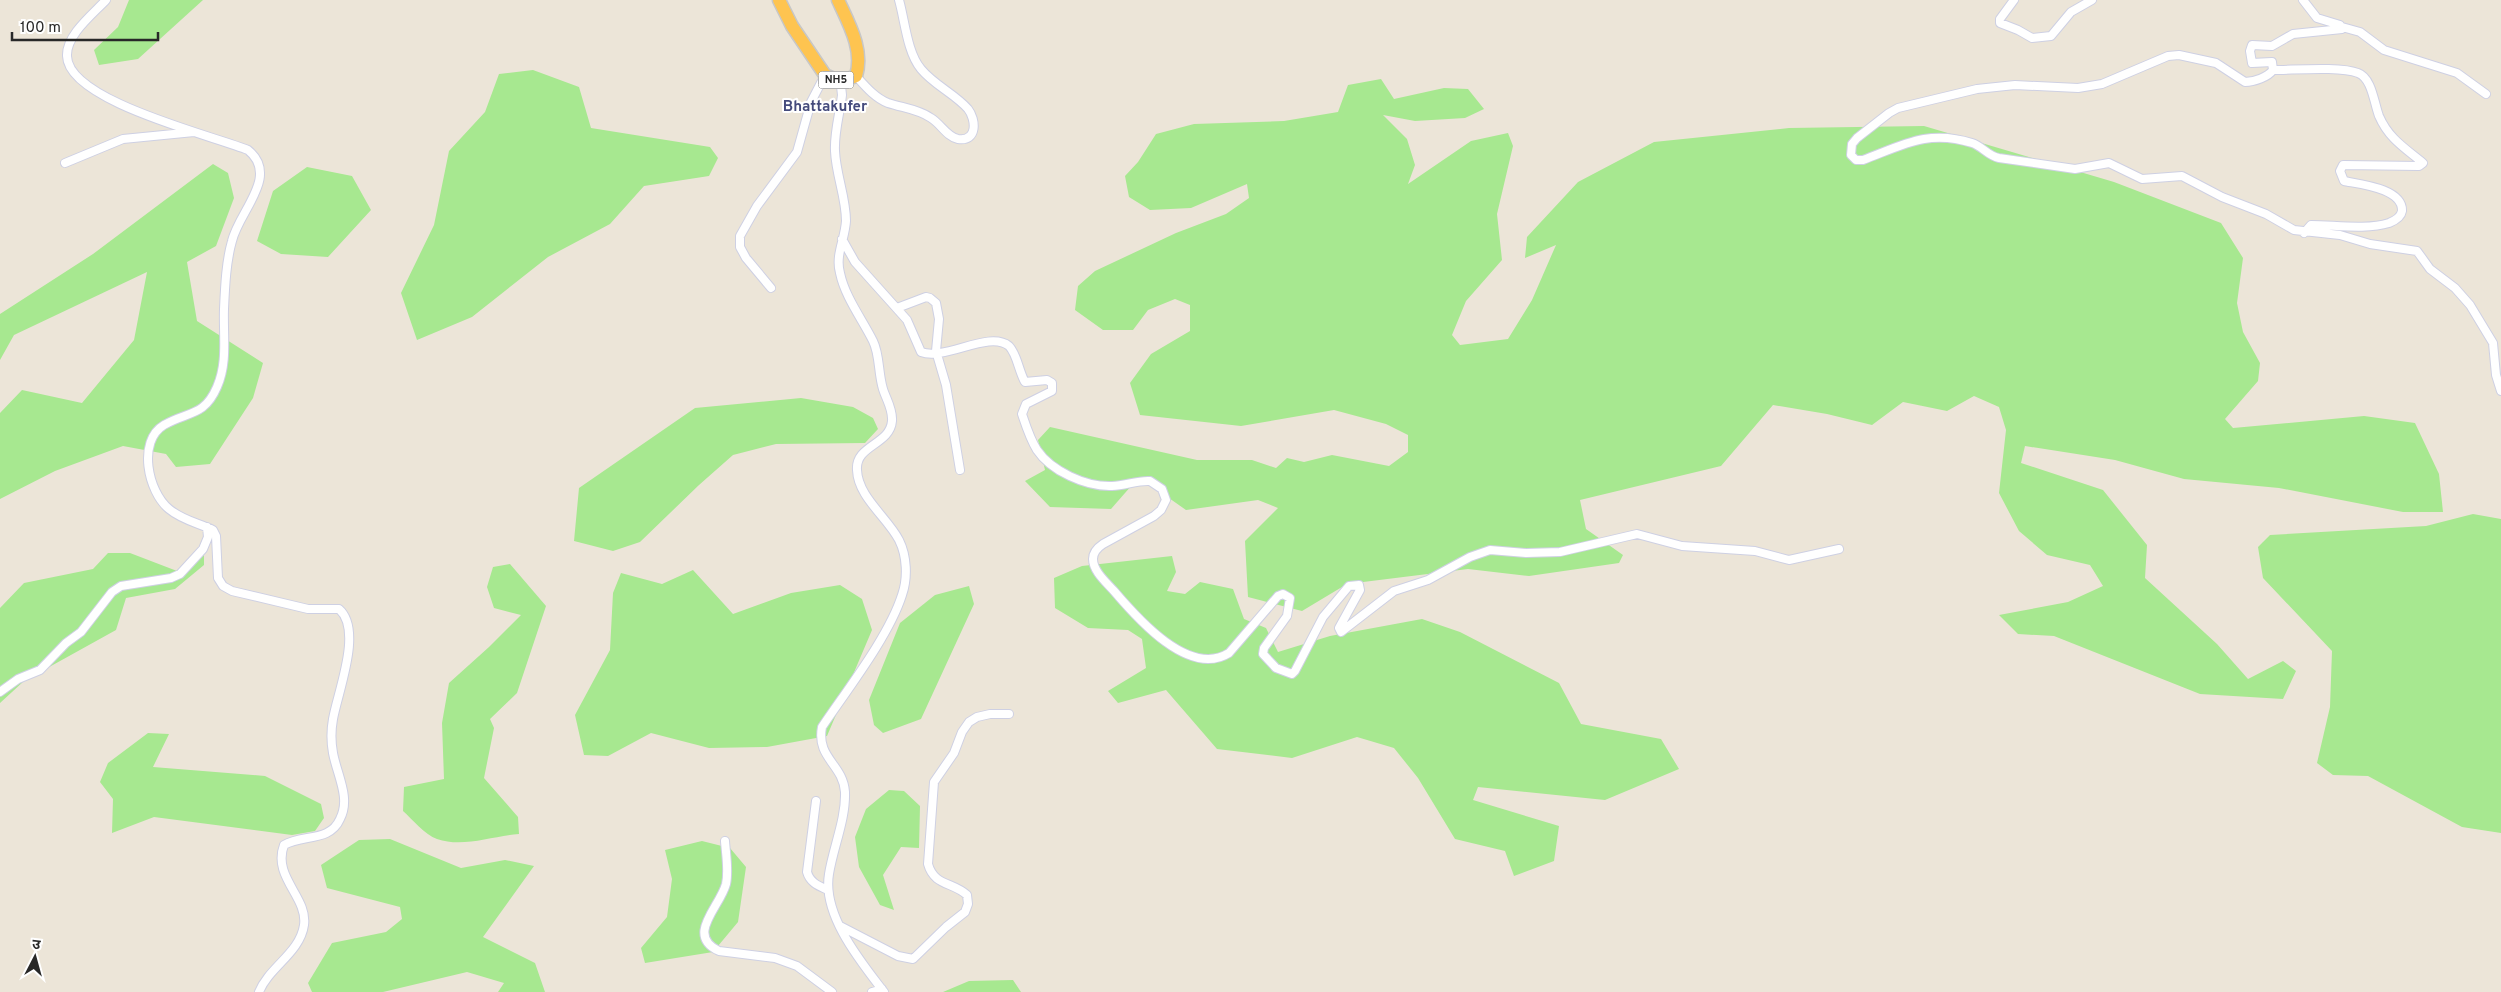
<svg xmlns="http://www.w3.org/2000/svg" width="2501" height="992" font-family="Overpass,'Noto Sans Devanagari',sans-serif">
  <rect width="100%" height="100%" fill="#ece5d8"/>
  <path fill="#a7e890" d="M129 0H203L138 59 99 65 94 50 118 27Z
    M533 70 579 87 591 128 710 147 718 158 709 176 644 186 610 224 548 257 472 317 417 340 401 293 434 225 449 151 485 112 499 74Z
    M1381 79 1394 99 1444 88 1468 89 1484 109 1465 118 1415 121 1383 115 1407 139 1415 165 1408 184 1471 141 1508 133 1513 146 1497 214 1502 260 1466 301 1452 335 1460 345 1508 339 1532 300 1556 245 1525 258 1527 237 1578 182 1654 142 1789 128 1924 126 2114 182 2221 223 2243 258 2237 303 2243 332 2260 363 2258 381 2225 419 2233 428 2364 416 2415 423 2439 474 2443 512H2403L2279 488 2184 479 2115 460 2025 446 2021 463 2103 490 2147 545 2145 578 2217 644 2248 679 2283 661 2296 671 2283 699 2200 694 2054 636 2018 634 1999 615 2068 602 2103 586 2090 565 2047 555 2019 531 1999 493 2006 430 1999 407 1974 396 1947 411 1903 402 1872 425 1827 414 1773 405 1721 466 1580 500 1586 529 1623 555 1619 563 1529 576 1468 569 1347 584 1302 611 1248 597 1245 541 1278 508 1258 500 1186 510 1139 477 1111 509 1050 507 1025 481 1045 470 1038 440 1050 427 1197 460H1252L1276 468 1287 458 1304 462 1332 455 1389 466 1408 452V435L1386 424 1334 410 1241 426 1140 415 1130 383 1151 354 1190 331V305L1175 299 1148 310 1133 330H1103L1075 310 1078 286 1095 271 1176 233 1226 214 1249 198 1247 184 1191 208 1150 210 1129 197 1125 176 1138 162 1156 134 1194 124 1284 121 1338 112 1348 85Z
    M213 164 228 173 234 198 216 246 187 262 197 321 263 363 253 398 210 464 176 467 166 454 123 446 55 471 0 499V413L22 390 82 403 134 340 147 272 14 335 0 360V314L93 254Z
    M307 167 352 176 371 210 328 257 281 254 257 241 273 191Z
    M801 398 853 407 873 418 878 429 865 443 776 444 733 455 699 485 640 542 613 551 574 541 579 488 695 408Z
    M2473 514 2501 519V833L2462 827 2368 776 2333 775 2317 763 2330 707 2332 651 2263 578 2258 547 2270 535 2426 526Z
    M204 550V565L175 589 126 598 116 630 24 681 0 703V608L24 583 93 569 108 553H130L177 571Z
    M1172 556 1176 572 1167 591 1185 594 1200 582 1233 589 1244 619 1266 628 1278 652 1330 636 1422 619 1460 632 1559 683 1581 724 1661 739 1679 769 1605 800 1478 787 1473 800 1559 826 1554 861 1514 876 1505 851 1455 839 1418 778 1394 748 1357 737 1292 758 1217 749 1166 690 1118 703 1108 691 1146 668 1142 639 1128 630 1088 628 1055 608 1054 578 1082 566Z
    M510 564 546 606 517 693 490 719 494 728 484 778 518 817 519 834C492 836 463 848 437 839 425 835 412 819 403 811L404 787 444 779 442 723 449 683 489 647 521 615 494 608 487 587 493 567Z
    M693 570 733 614 791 593 840 585 862 599 872 630 827 736 767 747 709 748 651 733 608 756 584 755 575 715 610 650 613 593 621 573 662 584Z
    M969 586 974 604 921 719 883 733 874 725 869 700 900 623 935 595Z
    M148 733 169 734 153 767 265 776 321 804 324 818 315 831 292 835 154 817 112 833 113 799 100 782 108 763Z
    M889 790 904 791 920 806 919 848 901 847 883 875 894 910 880 905 859 867 855 837 866 809Z
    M390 839 461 868 505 860 534 866 483 937 535 963 545 992H498L504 983 467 972 383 992H312L308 983 332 943 386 932 402 919 400 907 327 888 321 865 359 840Z
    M702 841 730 848 746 867 738 922 713 952 645 963 641 948 667 917 672 879 665 850Z
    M1013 980 1021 992H943L969 981Z"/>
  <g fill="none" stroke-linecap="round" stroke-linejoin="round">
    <defs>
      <path id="minor" d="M106 0C93 14 66 35 67 56 68 101 211 135 248 150 280 176 239 211 232 241 226 262 225 287 224 309 223 336 228 362 217 387 204 417 188 411 164 425 137 441 148 492 169 509 182 520 198 523 213 530L216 536 218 578 223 586 232 591 308 609H339C363 630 338 691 333 719 331 730 331 742 333 753 337 775 351 798 340 819 330 842 303 834 284 845 272 877 308 897 304 925 300 953 269 967 259 992
        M2014 0 2000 19V23L2018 30 2032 38 2051 36 2071 12 2092 0
        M2303 0 2317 18 2340 25 2342 29 2293 34 2272 46 2252 45 2250 51 2252 63 2272 62 2273 70C2268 77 2254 82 2245 82L2216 63 2179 55 2168 56 2102 84 2078 88 2015 85 1977 89 1898 108 1889 113 1857 138 1852 144 1851 155 1856 160H1863C1903 145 1928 129 1972 143 1982 146 1988 156 1999 158L2075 169 2109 163 2142 179 2182 176 2222 197 2266 214 2294 230 2340 235 2370 244 2417 251 2430 269 2455 288 2470 305 2493 343 2496 375 2501 391
        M2342 27 2360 32 2384 50 2457 73 2486 94
        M2273 70C2294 70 2341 66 2358 73 2372 78 2374 103 2379 116 2389 139 2405 148 2423 163L2419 166 2343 165 2340 171 2344 181C2358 184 2403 188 2402 211 2401 217 2394 221 2389 223 2366 230 2335 225 2311 225L2304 233
        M856 76C865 86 875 98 888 103 903 108 918 109 931 118 940 123 947 137 958 139 978 142 976 119 968 109 955 94 934 85 921 69 907 52 905 21 899 0
        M834 80 841 86 842 95C840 113 834 132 835 151 836 175 846 197 846 221 845 239 835 255 840 273 845 297 862 319 873 341 880 355 878 373 883 389 886 399 893 409 892 421 890 445 855 445 857 470 858 497 887 517 899 540 907 556 908 578 902 595 889 636 847 690 822 727 816 758 843 764 845 792 846 819 833 848 829 874 822 915 861 962 884 992
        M65 163 123 139 194 132
        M842 239 855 262 907 320 921 352C945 361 989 330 1009 346 1017 354 1019 372 1025 382L1047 380 1052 383V391L1026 404 1022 414C1026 426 1030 439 1037 450 1051 471 1086 487 1112 486 1125 486 1137 480 1150 481L1162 489 1166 500 1161 510 1154 516 1103 544C1097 548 1093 552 1093 559 1093 571 1106 582 1114 591 1137 618 1189 678 1229 653L1278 596 1283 594 1290 598 1287 616 1264 648 1263 654 1276 668 1292 674 1295 671 1323 617 1349 586 1359 585 1360 590 1339 628 1341 632 1394 591 1428 580 1470 557 1490 550 1526 553 1560 552 1637 534 1682 546 1755 551 1789 560 1839 549
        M771 288 746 258 740 247V236L757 206 797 152 811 102 825 75
        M897 308 926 297 930 298 936 303 939 319 936 351 946 385 960 470
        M0 692 18 679 40 670 66 643 81 632 112 592 121 586 171 578 180 574 203 549 208 537 207 527
        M816 801 807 872C810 883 819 886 828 890
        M725 841C726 855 729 871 726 884 720 907 685 935 719 951L775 958 797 966 832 992
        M840 926 898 956 913 959 946 927 965 912 968 904 967 895C953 882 934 886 928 864L934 782 954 753 962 732 969 722 977 717 990 714H1009
        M872 992 882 989"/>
      <path id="trunk" d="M779 0 792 26 825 75C835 81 845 81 856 76 864 50 849 24 838 0"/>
    </defs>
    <use href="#minor" stroke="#ced0e3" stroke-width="10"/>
    <use href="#trunk" stroke="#c7c7c7" stroke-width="15"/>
    <use href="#minor" stroke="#fff" stroke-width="8"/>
    <use href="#trunk" stroke="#fec450" stroke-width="12"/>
  </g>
  <g text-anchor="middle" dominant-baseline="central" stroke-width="4" stroke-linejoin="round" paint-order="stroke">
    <rect fill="#fff" stroke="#686868" stroke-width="1" x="818.5" y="71.5" width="35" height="17" rx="4"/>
    <g font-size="11" font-weight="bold" fill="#282828">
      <text x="836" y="80">NH5</text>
    </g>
    <g font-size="15" font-weight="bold" fill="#454b7c" stroke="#fff">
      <text x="825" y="107">Bhattakufer</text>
    </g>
  </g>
  <g transform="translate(35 957) rotate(6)" stroke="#ffffff" stroke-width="4" paint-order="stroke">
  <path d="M0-4L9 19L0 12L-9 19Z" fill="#282828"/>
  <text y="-8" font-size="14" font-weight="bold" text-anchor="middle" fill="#282828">उ</text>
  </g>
  <path d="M12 32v8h146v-8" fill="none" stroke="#282828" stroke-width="2.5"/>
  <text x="20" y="32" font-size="15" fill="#282828" stroke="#ffffff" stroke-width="4" paint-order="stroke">100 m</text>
</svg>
